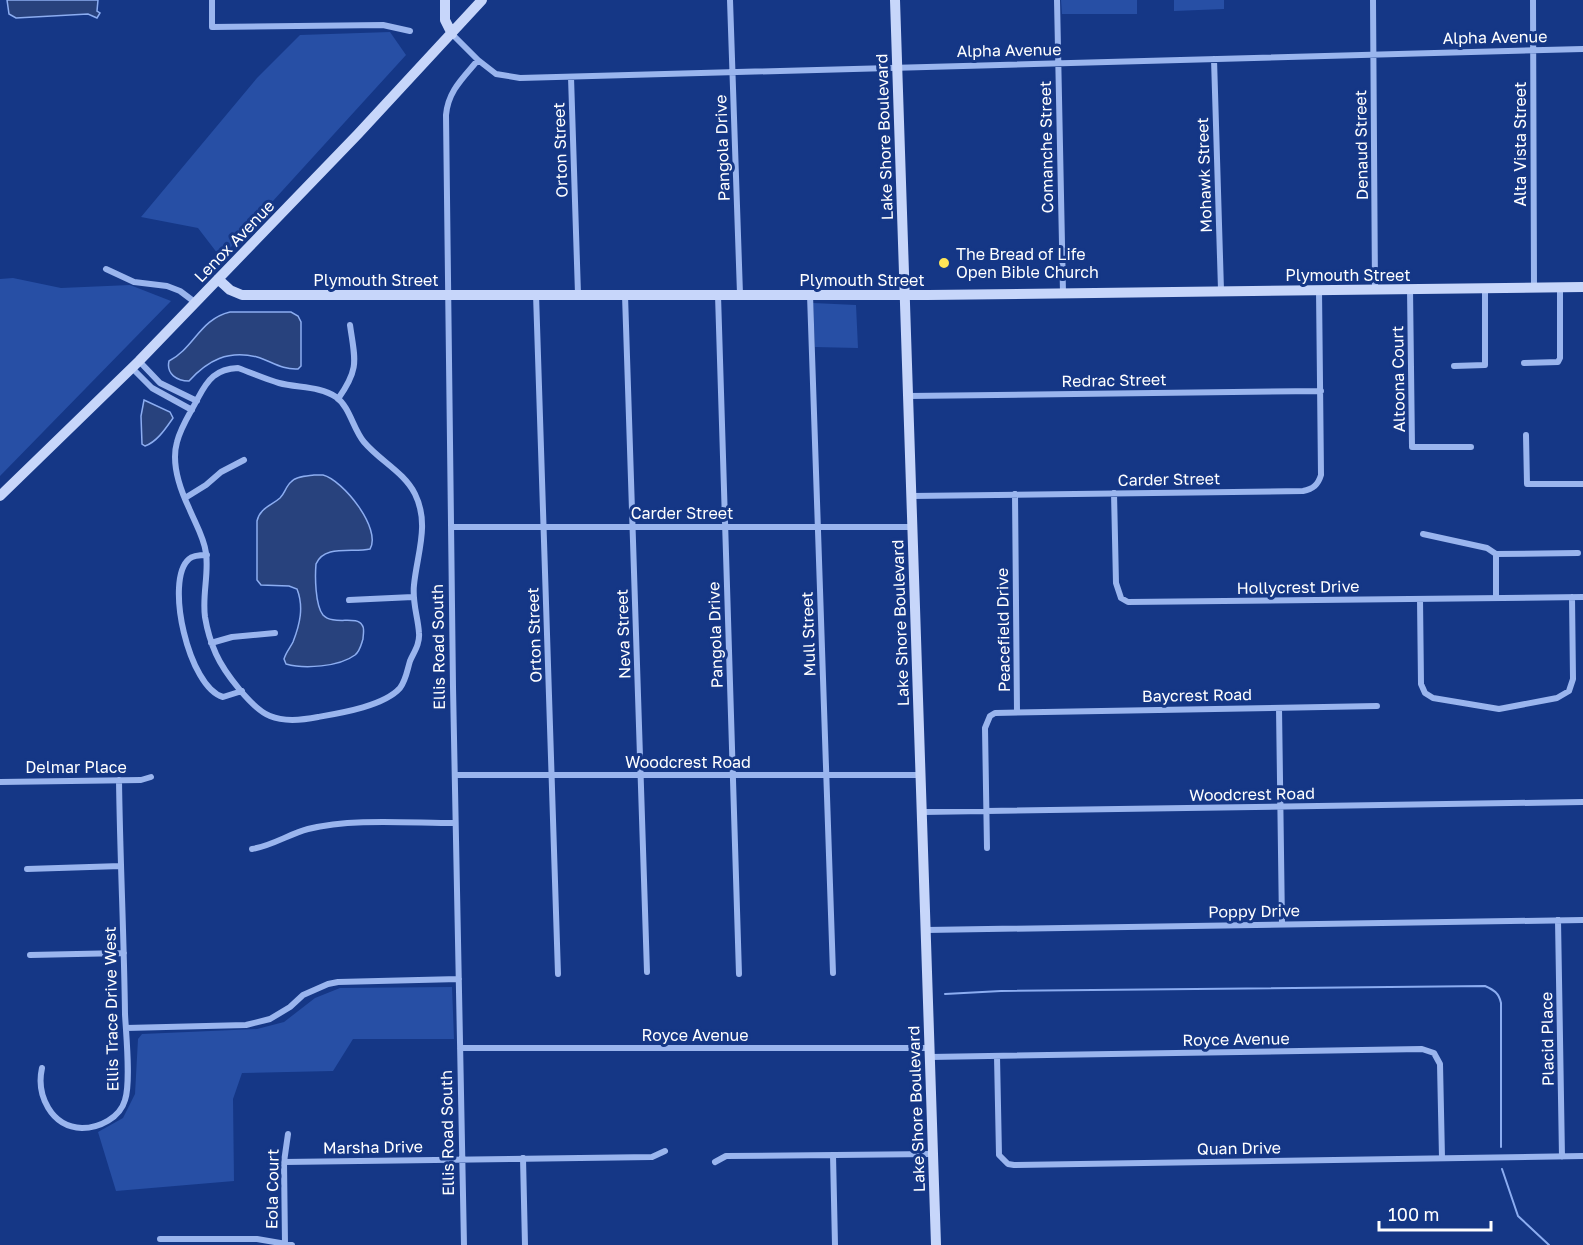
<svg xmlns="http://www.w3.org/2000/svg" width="1583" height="1245" font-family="'Golos Text',sans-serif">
  <rect width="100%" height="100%" fill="#153786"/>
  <path fill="#274fa5" d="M1061 0H1137V14H1062Z
    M1174 0H1224V9L1174 11Z
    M390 32 406 55 221 258 198 228 141 217 257 78 300 35Z
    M13 278 61 288 130 285 171 301 0 476V279Z
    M813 303 856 305 858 348 815 347Z
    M452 987 454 1039H353L333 1071 242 1073 233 1099 234 1181 116 1191 98 1132 123 1118 135 1094 138 1039 142 1034 257 1029 284 1022 315 998 340 988Z"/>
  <path fill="#28427d" stroke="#8cadf1" stroke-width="1.5" d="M7 0H98L97 11 100 13 97 18 88 14 16 18 9 14Z
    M230 312H291L298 316 301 322V366L298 369C282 370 271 361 257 357 228 350 208 360 189 381 177 381 166 374 169 361 194 348 200 319 230 312Z
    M144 400 170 412 173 418C166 428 157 442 145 446L142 444 141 416Z
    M314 475C317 475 320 475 323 475 343 480 382 529 370 549 353 553 324 544 316 564 315 576 315 605 323 615 333 626 357 615 362 625 365 628 363 635 363 639 361 645 360 651 355 655 339 667 304 669 286 664L284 659C286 652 290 648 293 642 300 624 304 607 297 589L289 586 261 585 257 580V521C260 508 271 506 280 498 285 493 286 486 291 482 296 476 307 476 314 475Z"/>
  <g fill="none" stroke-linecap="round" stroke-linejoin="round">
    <path stroke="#8cadf1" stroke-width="2" d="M945 994 1001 991 1485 986C1494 990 1499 993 1501 1003V1147
      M1502 1169 1518 1216 1549 1245"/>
    <path stroke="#9ab5ee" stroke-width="6" d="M212 0V27L383 25 410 31
      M730 0 740 294
      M1057 0 1063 293
      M1373 0 1375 290
      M1533 0 1534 287
      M452 34 478 60 496 74 520 78 1583 49
      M1214 59 1221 290
      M571 77 578 294
      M106 269 134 282 167 286 180 291 196 303
      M1410 289 1412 447H1471
      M536 294 558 974
      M625 295 647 972
      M718 295 739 974
      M810 295 833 973
      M139 361 160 383 197 401
      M1524 363 1558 362 1560 358V287
      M1454 366 1485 365V288
      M132 368 152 388 192 410
      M238 368C252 373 265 379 279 383 297 388 320 386 336 397 350 407 353 429 364 442 380 461 404 472 415 494 430 524 417 554 414 585 412 602 418 617 419 633 420 644 414 652 410 661 407 671 406 680 400 688 384 706 341 713 318 717 303 720 284 722 270 716 252 709 224 672 216 654 211 643 207 629 205 617 202 595 209 574 206 553 204 537 195 523 189 508 180 489 171 463 177 442 181 426 191 412 198 398 208 379 216 369 238 368Z
      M908 396 1321 391
      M338 399C360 368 355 360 350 325
      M1526 435 1527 484H1583
      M1114 493 1116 583 1121 598 1128 602 1583 597
      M1015 494 1017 711
      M911 496 1303 491C1313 489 1318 485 1321 475L1319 290
      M185 498 206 485 221 472 244 460
      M451 527H912
      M1423 534 1487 548 1496 554
      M1496 554 1578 553
      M1496 554V598
      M207 555C201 555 193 555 189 559 164 580 189 688 223 697L242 691
      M1420 599 1421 684 1425 693 1433 698 1499 709 1557 698 1569 691 1573 679 1572 597
      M349 600 413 597
      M211 643 232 637 275 633
      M1279 708 1282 924
      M455 775H920
      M0 782 141 780 151 777
      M922 812 1583 802
      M987 848 985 728 990 716 995 713 1377 706
      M252 849C272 846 289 834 308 829 352 818 409 823 455 823
      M27 869 121 866
      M1558 920 1562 1157
      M926 930 1583 920
      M30 955 124 953
      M126 1028 246 1025 270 1019 290 1007 303 995 328 984 338 982 459 979
      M460 1048H929
      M997 1056 999 1155 1008 1164 1014 1165 1583 1156
      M930 1057 1422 1049 1434 1053 1440 1064 1442 1158
      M42 1068C36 1095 51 1127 82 1128 99 1128 120 1118 125 1100 131 1083 126 1034 125 1014 124 936 120 858 119 780
      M833 1155 835 1245
      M523 1158 525 1245
      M284 1162 652 1157 665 1151
      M715 1162 726 1156 933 1154
      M160 1239H257L292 1245
      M285 1244 284 1162 288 1134
      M464 1245 453 687 446 115C448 91 463 78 478 60"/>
    <path stroke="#c7d6fa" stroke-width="10" d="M445 0V20L452 34
      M895 0 936 1245
      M218 279 230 290 242 295H928L1583 287
      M0 496 139 361 358 134 482 0"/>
  </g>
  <circle fill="#ffe557" stroke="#153786" stroke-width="2" cx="944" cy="263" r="6"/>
  <g text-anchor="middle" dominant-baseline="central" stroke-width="6" stroke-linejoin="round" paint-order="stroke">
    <g font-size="16" fill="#fff" stroke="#153786">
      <text transform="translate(1495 37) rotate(-1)">Alpha Avenue</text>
      <text transform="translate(1009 50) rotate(-1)">Alpha Avenue</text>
      <text transform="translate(884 137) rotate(-92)">Lake Shore Boulevard</text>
      <text transform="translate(1520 144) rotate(-90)">Alta Vista Street</text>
      <text transform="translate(1361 145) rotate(-91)">Denaud Street</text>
      <text transform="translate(1046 147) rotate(-91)">Comanche Street</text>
      <text transform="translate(722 148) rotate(-92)">Pangola Drive</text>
      <text transform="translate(560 150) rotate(-92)">Orton Street</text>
      <text transform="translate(1204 175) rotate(-92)">Mohawk Street</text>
      <text transform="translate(234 241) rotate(-46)">Lenox Avenue</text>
      <text x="1348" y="275">Plymouth Street</text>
      <text x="376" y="280">Plymouth Street</text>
      <text x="862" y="280">Plymouth Street</text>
      <text transform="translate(1398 379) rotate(-91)">Altoona Court</text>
      <text transform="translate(1114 380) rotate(-1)">Redrac Street</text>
      <text transform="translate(1169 479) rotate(-1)">Carder Street</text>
      <text x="682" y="513">Carder Street</text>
      <text transform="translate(1298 587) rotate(-1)">Hollycrest Drive</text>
      <text transform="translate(900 623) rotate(-92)">Lake Shore Boulevard</text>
      <text transform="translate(1003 630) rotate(-91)">Peacefield Drive</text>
      <text transform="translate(623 634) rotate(-92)">Neva Street</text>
      <text transform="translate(808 634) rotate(-92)">Mull Street</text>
      <text transform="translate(534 635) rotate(-92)">Orton Street</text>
      <text transform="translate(715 635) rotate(-92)">Pangola Drive</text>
      <text transform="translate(438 647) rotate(-91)">Ellis Road South</text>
      <text transform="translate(1197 695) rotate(-1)">Baycrest Road</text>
      <text x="688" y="762">Woodcrest Road</text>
      <text x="76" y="767">Delmar Place</text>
      <text transform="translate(1252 794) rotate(-1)">Woodcrest Road</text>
      <text transform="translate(1254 911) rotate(-1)">Poppy Drive</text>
      <text transform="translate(111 1009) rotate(-91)">Ellis Trace Drive West</text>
      <text x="695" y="1035">Royce Avenue</text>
      <text transform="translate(1236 1039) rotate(-1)">Royce Avenue</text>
      <text transform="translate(1547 1039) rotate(-91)">Placid Place</text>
      <text transform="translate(916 1109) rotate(-92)">Lake Shore Boulevard</text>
      <text transform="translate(447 1133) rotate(-91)">Ellis Road South</text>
      <text transform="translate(373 1147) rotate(-1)">Marsha Drive</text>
      <text transform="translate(1239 1148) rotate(-1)">Quan Drive</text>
      <text transform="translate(272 1189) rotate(-89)">Eola Court</text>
    </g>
    <g font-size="16" fill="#fff" stroke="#153786" text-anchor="start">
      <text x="956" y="254">The Bread of Life<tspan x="956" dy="18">Open Bible Church</tspan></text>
    </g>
  </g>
  <path d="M1379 1221v9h112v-9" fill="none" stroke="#ffffff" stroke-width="3"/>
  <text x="1388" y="1221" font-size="18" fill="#ffffff" stroke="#153786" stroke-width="4.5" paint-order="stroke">100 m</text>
</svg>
